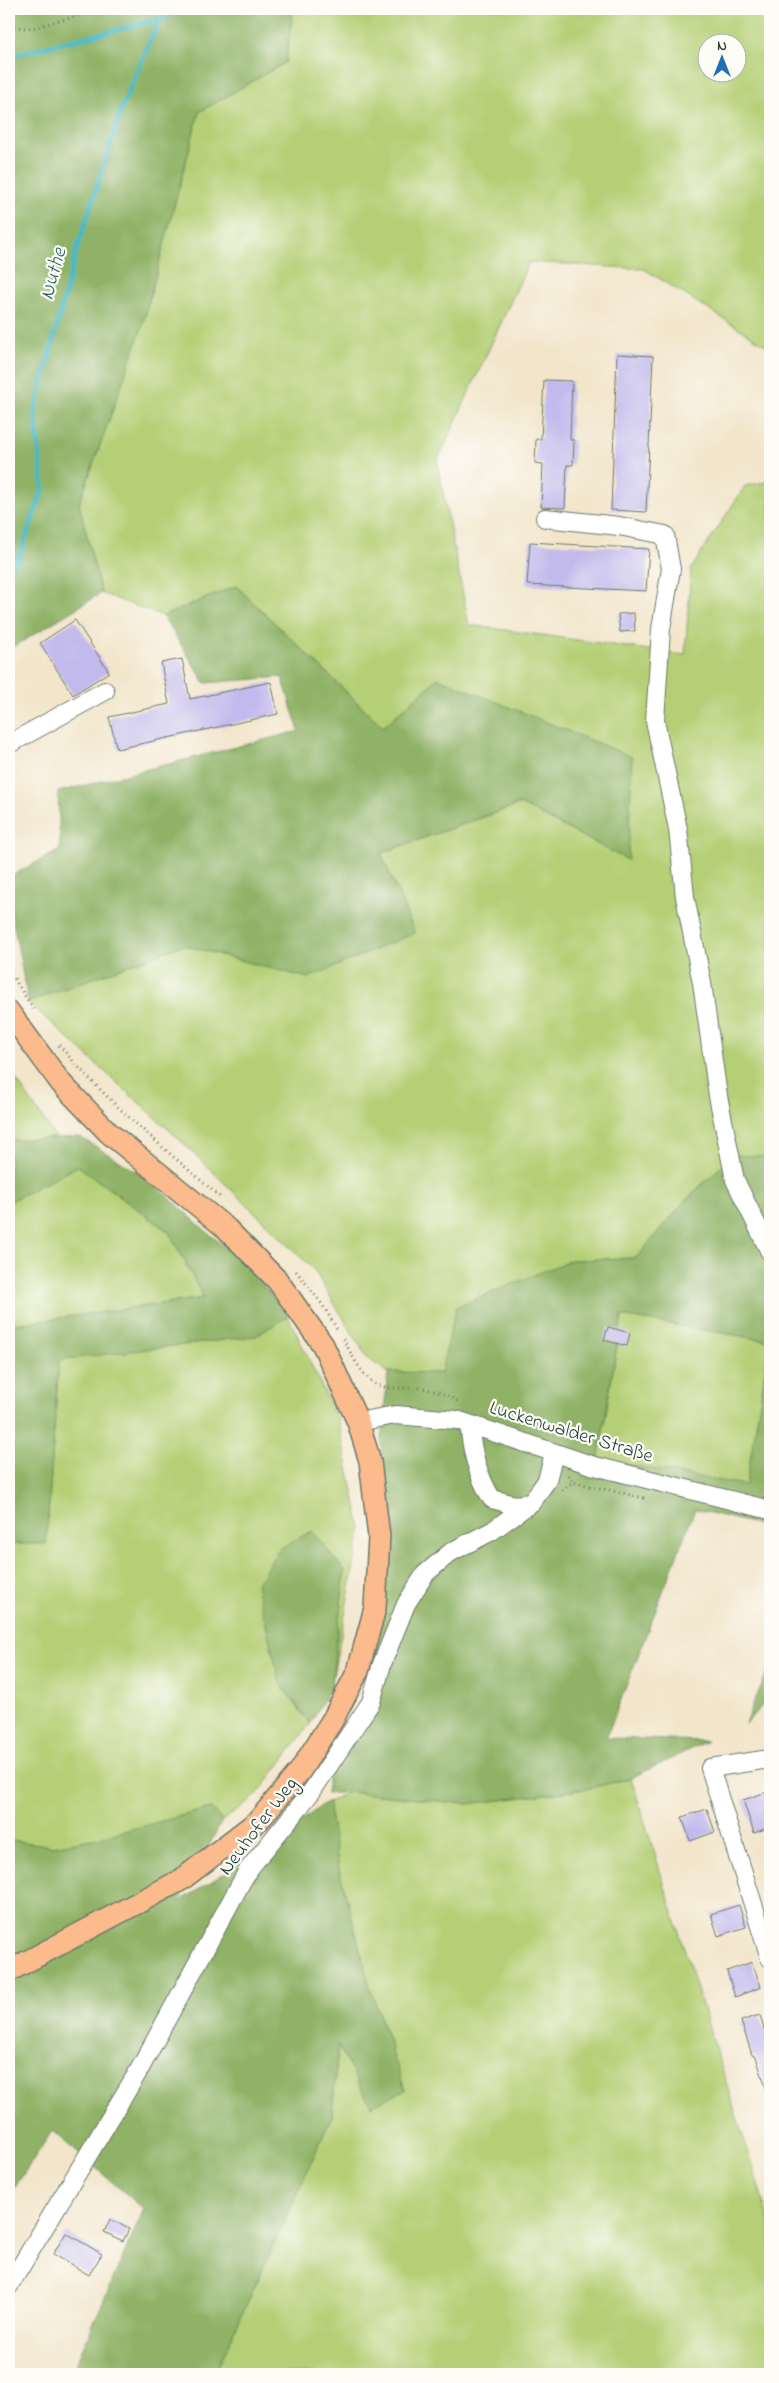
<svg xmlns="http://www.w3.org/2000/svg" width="779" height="2383" font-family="'Indie Flower',sans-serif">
  <rect width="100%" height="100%" fill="#fdfcf7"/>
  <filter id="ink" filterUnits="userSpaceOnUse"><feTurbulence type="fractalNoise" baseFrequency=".02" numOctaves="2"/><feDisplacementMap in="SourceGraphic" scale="10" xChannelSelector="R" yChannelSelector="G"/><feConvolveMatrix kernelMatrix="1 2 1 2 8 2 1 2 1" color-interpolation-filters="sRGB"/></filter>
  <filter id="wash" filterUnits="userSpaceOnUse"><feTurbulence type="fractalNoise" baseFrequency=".0096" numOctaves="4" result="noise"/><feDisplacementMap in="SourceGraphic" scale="20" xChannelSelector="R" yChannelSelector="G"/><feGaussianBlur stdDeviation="1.12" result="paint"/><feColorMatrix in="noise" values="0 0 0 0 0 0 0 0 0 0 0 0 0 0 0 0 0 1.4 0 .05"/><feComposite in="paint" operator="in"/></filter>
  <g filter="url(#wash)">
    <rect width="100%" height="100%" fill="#f2e5ca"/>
    <path fill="#b4cf75" stroke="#6a8654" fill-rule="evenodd" d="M293 9H770V348L644 269 529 262 437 462 469 625 685 655 691 569 745 486 770 481V1157L733 1155 686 1200 636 1258 571 1260 441 1373 388 1372 368 1359 314 1270 178 1138 28 1002 183 945 308 978 381 853 521 804 628 860 383 727 236 586 163 616 101 593 79 504 142 327 199 112 286 62ZM706 42H736V72H706Z
      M9 1069 56 1138 9 1140Z
      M78 1166 169 1232 204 1298 9 1325V1202Z
      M288 1316 338 1420 361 1529 331 1687 345 1571 280 1683 310 1724 256 1796 222 1821 211 1808 98 1838 53 1846 9 1840V1544L46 1543 59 1359 256 1336Z
      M622 1316 770 1341 746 1486 598 1461Z
      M631 1778 770 2223V2374H215L332 2116 338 2045 405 2090 369 1984 339 1869 328 1802 349 1792 468 1804 586 1789Z"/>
    <path fill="#8fb266" stroke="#57784d" d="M9 9H293L286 62 199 112 142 327 79 504 101 593 15 646H9Z
      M236 586 383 727 438 678 632 757 628 860 520 804 381 853 415 933 308 978 183 945 28 1002 9 900V877L60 850 58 792 299 731 282 677 205 683 163 616Z
      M80 1137 149 1179 207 1232 249 1267 288 1316 256 1336 59 1360 46 1544H9V1325L204 1298 169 1232 78 1166 9 1202V1140Z
      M733 1155 770 1157V1341L622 1316 598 1460 746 1485 770 1343V1528L695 1509 606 1738 707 1741 631 1778 586 1789 468 1804 350 1792 327 1794 329 1767 360 1726 388 1539 381 1442 388 1372 441 1373 456 1307 571 1260 636 1258 686 1200Z
      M312 1531 345 1571 331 1687 310 1724 280 1683 256 1585 279 1549Z
      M770 1665V1697L745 1724Z
      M328 1802 339 1869 369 1984 405 2090 371 2106 338 2046 332 2116 215 2374H71L144 2209 52 2131 9 2196V1840L53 1846 98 1838 211 1808 222 1821 179 1902 228 1871Z"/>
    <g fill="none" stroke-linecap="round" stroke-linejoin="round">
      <path stroke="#4bb9c4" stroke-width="5" d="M9 56 160 19
        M9 569 18 560 43 489 35 411 76 252 124 102 160 19 187 9"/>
    </g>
    <g id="blocks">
      <path fill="#c2baec" d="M617 354 653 356 646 512 611 510Z
        M544 380 572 381 570 440H574L573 465H567L565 508 541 507 543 464 535 463 536 439H541Z
        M530 542 649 549 646 591 527 585Z
        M634 613 635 631 620 632 618 614Z
        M75 620 109 672 73 695 40 643Z
        M182 659 190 699 271 682 278 714 117 749 109 717 169 704 161 663Z
        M608 1327 630 1333 627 1346 604 1340Z
        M770 1791V1827L754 1833 743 1800Z
        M707 1809 715 1832 690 1841 682 1817Z
        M739 1905 746 1927 718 1936 711 1914Z
        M752 1962 761 1987 735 1997 727 1971Z
        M760 2015 764 2029 770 2027V2091H767L756 2057 752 2055 741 2021Z
        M110 2219 129 2229 123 2241 104 2232Z
        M66 2233 102 2254 89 2275 53 2254Z"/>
    </g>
  </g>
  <g filter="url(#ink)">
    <use href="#blocks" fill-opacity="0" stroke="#697868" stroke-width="1"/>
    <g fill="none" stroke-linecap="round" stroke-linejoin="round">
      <defs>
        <path id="minor" d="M545 518 619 526 665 535 671 569 661 629 655 721 678 829 685 897 702 983 718 1096 735 1180 770 1252
          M9 744 105 691
          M358 1422 395 1415 457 1420 591 1465 770 1510
          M469 1424C472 1451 477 1475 492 1499L515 1505 530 1503
          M770 1759 710 1768 770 1958
          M9 2286 138 2072 248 1870 312 1791 371 1702 382 1664 406 1604 425 1574 451 1552 492 1531 532 1502 547 1480 554 1454"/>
        <path id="major" d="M9 1012 61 1083 109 1133 227 1229 277 1280 323 1345 358 1422 370 1461 379 1537 375 1608 358 1671 333 1719 300 1771 259 1820 181 1880 9 1971"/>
      </defs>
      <use href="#minor" stroke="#697868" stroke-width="20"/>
      <use href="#major" stroke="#697868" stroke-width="24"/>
      <path stroke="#697868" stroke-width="3" stroke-dasharray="1 4" stroke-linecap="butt" d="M9 27 32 28 104 9
        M9 970 35 1012
        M59 1045C107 1102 164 1148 220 1197
        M296 1271 322 1304 337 1329
        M343 1339C351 1352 360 1374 374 1383 387 1391 404 1387 419 1388 434 1390 447 1394 459 1402
        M569 1475 573 1482 644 1498
        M562 1490 573 1482"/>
      <use href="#minor" stroke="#fff" stroke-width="18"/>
      <use href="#major" stroke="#fbbb8c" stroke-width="21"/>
    </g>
  </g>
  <g text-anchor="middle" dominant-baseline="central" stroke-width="4.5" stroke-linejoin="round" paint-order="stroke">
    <g font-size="20" fill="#1f3d34" stroke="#fdfcf7">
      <text transform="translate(571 1433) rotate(17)">Luckenwalder Straße</text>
      <text transform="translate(259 1827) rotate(-53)">Neuhofer Weg</text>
    </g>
    <g font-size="21" font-style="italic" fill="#2c625f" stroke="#fdfcf7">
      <text transform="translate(54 274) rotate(-75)">Nuthe</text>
    </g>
  </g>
  <rect width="779" height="2383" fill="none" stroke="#fdfcf7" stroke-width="30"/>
  <g transform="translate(722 58)"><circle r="24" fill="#fdfcf7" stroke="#a4b0a9"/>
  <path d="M0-4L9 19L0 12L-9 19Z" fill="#1f6fb2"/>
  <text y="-8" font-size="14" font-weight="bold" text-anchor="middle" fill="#1f3d34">N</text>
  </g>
</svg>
